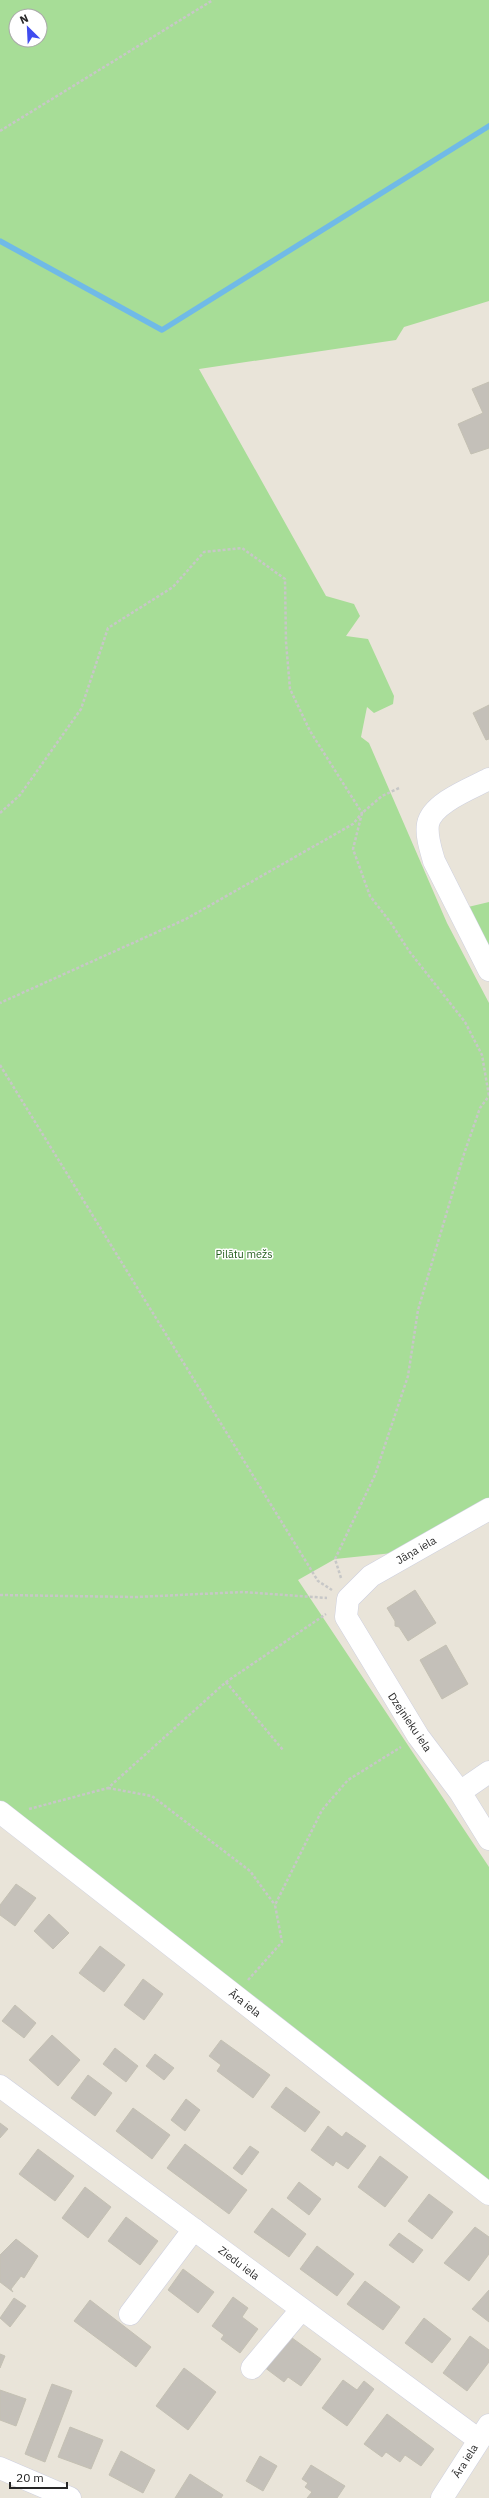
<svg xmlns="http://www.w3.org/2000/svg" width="489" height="2498" font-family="'IBM Plex Sans',sans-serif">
  <rect width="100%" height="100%" fill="#e9e4d9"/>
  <path fill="#a7dd97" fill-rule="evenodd" d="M0 0H489V301L404 327 396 340 199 369 326 596 354 604 360 616 346 636 368 639 394 696 393 704 374 713 367 707 361 737 369 743 447 923 489 1003V1504L412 1551 335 1559 298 1580 489 1867V2181L0 1804ZM16 16H40V40H16Z
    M489 902V949L468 907Z"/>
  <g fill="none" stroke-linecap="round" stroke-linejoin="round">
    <path stroke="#70bae7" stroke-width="5.5" d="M0 241 162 330 489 126"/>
  </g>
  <path fill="#c4c0b9" stroke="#c4c0b3" d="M489 382V448L471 454 458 424 483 413 472 389Z
    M489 705V739L486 740 473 713Z
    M415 1590 436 1623 408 1641 399 1627 395 1626V1621L387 1608Z
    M446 1645 468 1684 442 1699 420 1660Z
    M16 1884 36 1898 15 1926 0 1915V1905Z
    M49 1914 69 1933 53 1949 34 1931Z
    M100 1946 125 1965 104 1992 79 1973Z
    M143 1979 163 1994 144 2020 124 2005Z
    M15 2005 36 2023 24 2038 2 2021Z
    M52 2035 80 2060 58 2086 29 2060Z
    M221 2040 270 2075 253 2098 217 2071 221 2065 209 2056Z
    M115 2048 138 2066 126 2082 103 2064Z
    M155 2054 174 2068 164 2080 146 2066Z
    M88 2075 112 2093 95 2116 71 2098Z
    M286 2087 320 2112 305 2132 271 2107Z
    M186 2099 200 2110 185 2131 171 2120Z
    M133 2108 170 2135 152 2159 116 2131Z
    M0 2123 8 2129 0 2138Z
    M328 2126 342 2137 346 2132 366 2146 348 2169 336 2161 333 2166 311 2150Z
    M185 2144 247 2190 229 2214 167 2168Z
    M250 2146 259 2152 242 2175 233 2168Z
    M38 2149 74 2176 55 2201 19 2174Z
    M380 2156 408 2177 385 2207 358 2187Z
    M299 2182 321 2199 309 2215 287 2198Z
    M85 2187 111 2207 88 2238 62 2218Z
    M429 2194 453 2212 432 2239 408 2221Z
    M272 2208 306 2234 289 2257 254 2232Z
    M126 2217 158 2241 140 2265 108 2241Z
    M475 2227 489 2237V2254L469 2281 444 2263Z
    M399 2233 423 2250 413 2263 389 2245Z
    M16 2239 38 2256 24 2278 21 2276 11 2289 13 2292 0 2282V2255Z
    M317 2246 354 2274 337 2296 300 2269Z
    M183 2269 214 2292 198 2313 168 2290Z
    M365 2281 400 2307 383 2330 347 2304Z
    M489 2290V2322L472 2309Z
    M233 2297 248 2308 242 2317 258 2329 240 2353 221 2339 224 2335 212 2326Z
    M14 2298 26 2306 10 2327 0 2318Z
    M90 2300 151 2347 136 2367 74 2321Z
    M424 2318 451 2339 432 2363 405 2343Z
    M288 2335 321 2359 301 2386 288 2377 284 2382 264 2367Z
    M470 2336 489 2350V2362L467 2391 443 2373Z
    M0 2354 5 2356 0 2368Z
    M184 2368 216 2392 188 2430 156 2406Z
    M343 2380 357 2390 364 2381 374 2389 347 2426 322 2408Z
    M52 2384 72 2391 45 2462 25 2454Z
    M0 2390 26 2399 16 2426 0 2420Z
    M387 2414 434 2449 421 2466 405 2455 400 2462 386 2452 382 2457 364 2444Z
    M70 2427 103 2440 91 2469 58 2457Z
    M121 2451 155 2470 143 2493 109 2475Z
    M260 2456 277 2466 263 2491 246 2481Z
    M311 2465 345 2486 337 2498H307L312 2492 305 2487 308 2483 302 2479Z
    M190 2474 223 2495 221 2498H175Z"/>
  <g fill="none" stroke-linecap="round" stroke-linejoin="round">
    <defs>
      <path id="minor" d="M489 779C472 788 432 803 428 824 426 836 431 850 434 861L489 970
        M489 1509 371 1576 348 1599 346 1617 418 1736 460 1792 489 1839
        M460 1792 489 1772
        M0 1812 489 2194
        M0 2086 479 2440
        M130 2314 194 2229
        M252 2368 301 2310
        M0 2468 70 2498
        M442 2498 489 2425"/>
    </defs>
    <use href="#minor" stroke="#ced0df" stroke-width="23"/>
    <path stroke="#c7c7c7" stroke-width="2.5" stroke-dasharray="3 2" stroke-linecap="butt" d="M0 131 213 0
      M399 788 382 796 362 813 353 849 370 896 391 923 409 951 465 1022 482 1055 489 1096
      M0 813 20 795 81 709 108 628 173 587 204 552 242 548 285 579 286 642 290 689 310 731 362 813 353 824 186 919 0 1003
      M0 1065 318 1581 332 1590
      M341 1578 335 1559 375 1475 408 1376 418 1310 464 1154 480 1108 489 1096
      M0 1595 136 1597 243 1592 327 1598
      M226 1682 283 1750
      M108 1788 152 1796 250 1871 275 1905
      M29 1809 108 1788 226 1682 326 1614
      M248 1980 282 1942 275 1905 322 1810 348 1780 401 1747"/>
    <use href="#minor" stroke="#fff" stroke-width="22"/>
  </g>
  <g text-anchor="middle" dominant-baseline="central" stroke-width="3" stroke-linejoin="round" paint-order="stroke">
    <g font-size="11" fill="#235e1d" stroke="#fff">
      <text x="244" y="1254">Pilātu mežs</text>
    </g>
    <g font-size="11" fill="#272727" stroke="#fff">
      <text transform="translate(416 1550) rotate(-30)">Jāņa iela</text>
      <text transform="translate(410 1722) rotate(56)">Dzejnieku iela</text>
      <text transform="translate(245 2003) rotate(38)">Āra iela</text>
      <text transform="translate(239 2263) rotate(37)">Ziedu iela</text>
      <text transform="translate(465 2461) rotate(-58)">Āra iela</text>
    </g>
  </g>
  <g transform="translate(28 28) rotate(336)"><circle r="19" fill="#ffffff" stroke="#a9a9a9"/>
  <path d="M0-3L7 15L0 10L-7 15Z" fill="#404cef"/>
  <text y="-6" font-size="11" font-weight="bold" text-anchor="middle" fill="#272727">N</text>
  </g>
  <path d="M10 2482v6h57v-6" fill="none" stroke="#272727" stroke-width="2"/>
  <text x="16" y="2482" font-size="12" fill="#272727" stroke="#ffffff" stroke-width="3" paint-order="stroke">20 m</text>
</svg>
